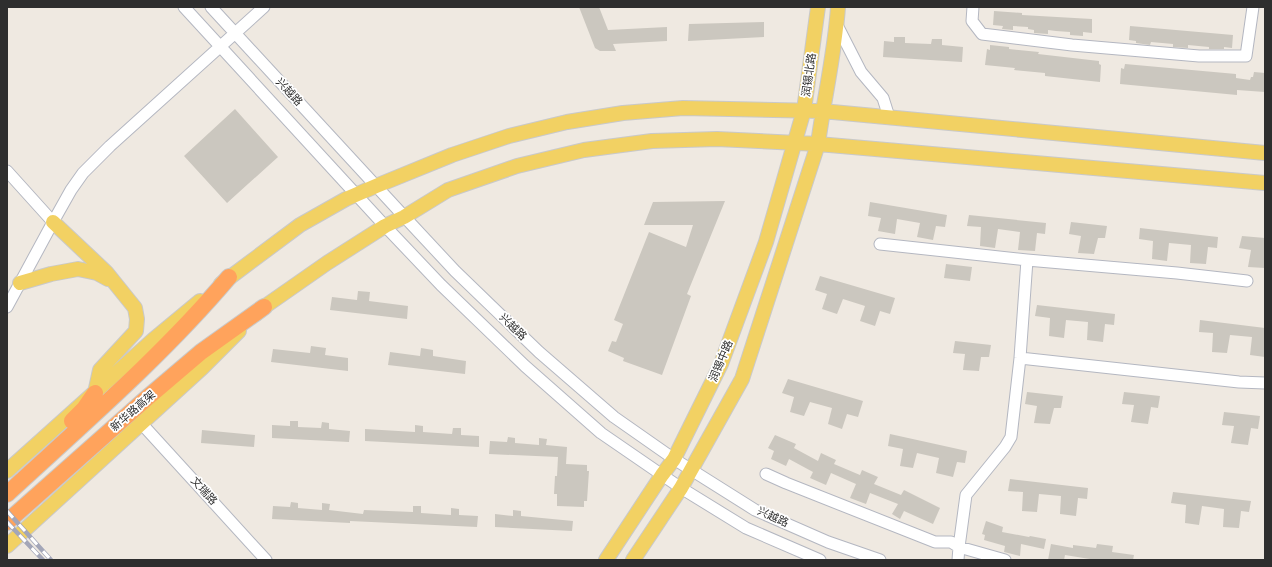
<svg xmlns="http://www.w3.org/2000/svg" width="1272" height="567" font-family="'Work Sans','Noto Sans SC',sans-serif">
  <rect width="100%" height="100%" fill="#efe9e1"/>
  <path fill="#cbc7bf" d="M579 7H599L608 30 667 27V41L613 44 616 51H600L595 48Z
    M994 11 1022 13V15L1092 19V33L1083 32V36L1070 35V32L1056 31 1048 30V34L1034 33V30L1028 29V27L1013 26V30L1002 29 1003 26 993 25Z
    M764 22V37L688 41 689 24Z
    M1130 26 1233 35 1232 48 1224 47V49H1209V47L1188 45V48L1173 47V44L1151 42 1150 45 1136 43V41L1129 40Z
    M894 37H905V43L931 44 932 39H942V45L963 47 962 62 883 57 884 41 894 42Z
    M990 45 1009 47V49L1039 52 1038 54 1099 61V64L1101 65 1100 82 1045 76V73L1014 70 1015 68 985 65 987 49 990 50Z
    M1125 64 1236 74V78L1250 80 1251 77H1253L1254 72 1265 73V92L1237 90V95L1120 84 1121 68 1124 69Z
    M235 109 278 157 227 203 184 156Z
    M725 201 687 294 691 296 662 375 623 361 624 358 608 351 612 341 616 342 623 324 614 320 649 232 686 247 693 225H644L653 202Z
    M870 202 947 215 945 227 936 226 933 240 917 237 920 223 897 219 895 234 878 231 881 218 868 216Z
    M969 215 1046 223 1045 234 1037 233 1035 251 1018 250 1020 232 998 229 995 248 980 246 981 227 967 226Z
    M1071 222 1107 226 1105 238H1098L1094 254 1078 253 1081 236 1069 234Z
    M1140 228 1218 237 1217 248 1208 247 1206 264 1190 263 1191 245 1169 243 1167 261 1152 259 1153 241 1139 239Z
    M1242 236 1265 238V268L1248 267 1251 250 1239 248Z
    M946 264 972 267 970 281 944 278Z
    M820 276 895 298 890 314 880 311 875 326 860 321 865 306 843 299 837 314 822 309 827 294 815 290Z
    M358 291 370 292 369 301 408 306 407 319 330 310 332 297 357 300Z
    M1037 305 1115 314 1114 325 1105 324 1103 342 1087 340 1088 322 1066 320 1064 338 1049 336 1050 318 1035 316Z
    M1200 320 1265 328V357L1250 355 1252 337 1230 335 1227 353 1212 352 1213 333 1199 332Z
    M955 341 991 345 989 357H981L979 371 963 370 965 354 953 353Z
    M311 346 326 348 325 355 348 358V371L271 362 273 349 310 353Z
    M421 348 433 350V356L466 361 465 374 388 365 390 352 420 356Z
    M788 379 863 401 858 417 847 414 842 429 828 424 832 408 810 402 804 416 790 412 794 397 782 393Z
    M1027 392 1063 396 1061 408H1054L1050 424 1034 423 1037 406 1025 404Z
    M1124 392 1160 396 1158 408 1151 407 1148 424 1131 422 1134 405 1122 404Z
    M1224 412 1260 416 1258 429 1251 428 1248 445 1231 443 1234 426 1222 425Z
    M290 421H298V427L321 428 322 422 329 423V429L350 431 349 442 272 438V425L290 426Z
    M415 425 423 426V432L452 434 453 428H461V435L479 436V447L365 441V429L415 432Z
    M202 430 255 435 254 447 201 443Z
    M890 434 967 451 965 463 957 462 953 477 936 473 939 458 917 453 913 468 900 466 903 449 888 446Z
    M775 435 796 444 794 448 818 461 821 453 836 460 834 464 860 475 862 470 878 477 874 484 901 495 904 490 940 508 933 524 904 511 900 519 892 514 898 504 870 493 866 504 850 498 856 484 831 473 826 485 810 478 813 472 789 459 786 466 771 459 774 451 768 448Z
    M508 437 515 438V443L539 445V438L547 439 546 445 567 447 566 464 587 465V471H589L587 501H584V507L557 506V494H554L555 476H557L558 457 489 454 490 441 507 442Z
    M1010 479 1088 488 1087 499 1078 498 1076 516 1060 514 1061 496 1039 494 1037 512 1022 511 1023 492 1008 491Z
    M1173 492 1251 501 1249 512 1241 511 1239 528 1223 527 1224 509 1202 506 1199 525 1185 523 1186 505 1171 503Z
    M291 502 298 503V508L322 510V503L330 504 329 510 363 514 364 510 413 512V506H421V513L451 515V508L459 509V515L478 516 477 527 350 521V523L272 519 273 506 290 507Z
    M513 510 521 511V516L573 521 572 531 495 527V514L513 516Z
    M986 521 1003 527 1002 532 1029 537 1030 536 1046 539 1044 549 1021 544 1020 556 1004 552 1005 546 984 540 985 535 982 534Z
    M1051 544 1073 548V545L1096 548 1097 544 1113 546 1112 552 1134 555 1133 560H1096L1065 555 1064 560H1048Z"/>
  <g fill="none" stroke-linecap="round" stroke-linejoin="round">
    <defs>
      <path id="minor" d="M184 7 385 226 441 285 525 366 601 433 681 488 746 528 820 560
        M211 7 400 212 455 271 539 352 614 417 674 459 755 510 828 542 880 560
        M973 7 972 21 982 34 1072 45 1199 56H1246L1253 7
        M837 25 861 72 883 98 889 117
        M7 171 53 222
        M880 244 1027 260 1177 273 1247 281
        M7 307 53 222 71 190 83 173 110 146 264 7
        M1020 358 1239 382 1265 383
        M141 423 266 560
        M766 474 786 483 935 542H951L959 547 1005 560
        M958 560 959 547 966 495 1005 447 1011 437 1020 358 1027 260"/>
      <path id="major" d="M53 222 106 272 135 308 137 319 136 331 100 370 95 393
        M20 283 51 274 78 269 97 273 108 279
        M221 284 300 225 346 199 376 186 452 155 509 136 567 122 623 113 683 108 822 111 1265 153
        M256 314 264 307 327 263 385 226 404 217 448 190 517 166 584 150 652 141 717 139 818 144 1265 183
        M7 471 153 340 200 301
        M7 546 202 368 239 331
        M606 560 662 475 674 459 721 364 766 242 804 110 818 7
        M633 560 681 488 742 379 818 144C824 98 835 53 838 7"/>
      <path id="highway" d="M72 421 84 409 95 393
        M7 494C83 424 162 356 229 277
        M7 522 147 398 201 352 264 307"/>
    </defs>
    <use href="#minor" stroke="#b4b7c1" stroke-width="13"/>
    <use href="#major" stroke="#c9c9c9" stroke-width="16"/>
    <use href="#highway" stroke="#c9c9c9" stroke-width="18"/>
    <use href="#minor" stroke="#fff" stroke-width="11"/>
    <use href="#major" stroke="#f2d163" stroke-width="14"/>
    <use href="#highway" stroke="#ffa35c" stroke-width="16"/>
    <defs>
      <path id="rail" d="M7 511 51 560
        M7 522 43 560"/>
    </defs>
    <use href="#rail" stroke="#a3a6b8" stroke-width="4.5"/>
    <use href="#rail" stroke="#fff" stroke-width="3" stroke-dasharray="9" stroke-linecap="butt"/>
  </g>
  <g text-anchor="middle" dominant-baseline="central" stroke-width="3.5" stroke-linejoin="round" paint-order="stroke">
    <g font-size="11" fill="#2e2e2e" stroke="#fff">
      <text transform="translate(809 75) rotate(-82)">润锡北路</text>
      <text transform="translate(289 92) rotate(47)">兴越路</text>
      <text transform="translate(513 327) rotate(44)">兴越路</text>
      <text transform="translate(721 361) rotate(-67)">润锡中路</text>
      <text transform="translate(133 411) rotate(-41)">新华路高架</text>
      <text transform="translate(204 491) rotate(48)">文瑞路</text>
      <text transform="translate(773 517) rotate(24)">兴越路</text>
    </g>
  </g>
  <rect width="1272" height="567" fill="none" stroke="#2e2e2e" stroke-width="16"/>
</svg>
